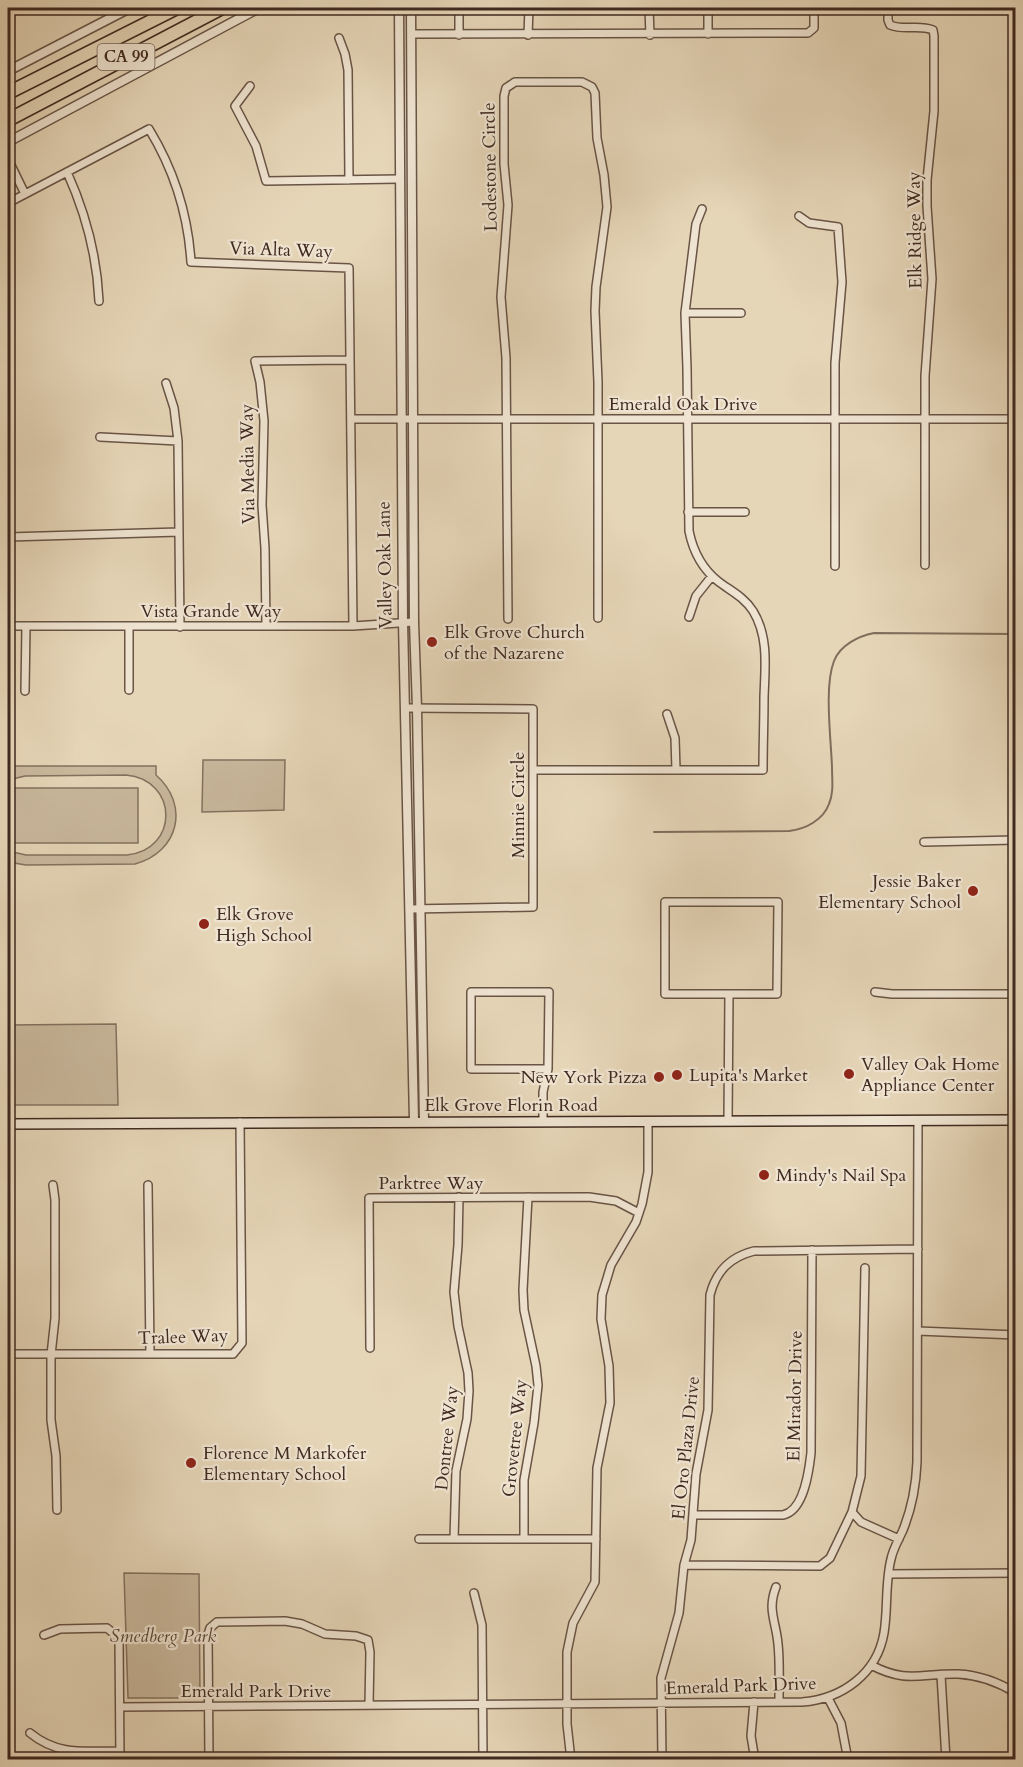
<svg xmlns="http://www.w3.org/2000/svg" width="1023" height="1767" font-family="Cardo,serif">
  <rect width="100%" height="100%" fill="#e6d6b8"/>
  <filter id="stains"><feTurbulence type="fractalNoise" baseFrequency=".00333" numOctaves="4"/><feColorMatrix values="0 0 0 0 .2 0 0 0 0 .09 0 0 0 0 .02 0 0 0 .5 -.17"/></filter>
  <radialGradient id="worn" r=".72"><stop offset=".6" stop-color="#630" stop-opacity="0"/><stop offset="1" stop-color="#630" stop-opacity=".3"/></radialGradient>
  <path fill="#cab99e" stroke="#84715f" stroke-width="1.5" d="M203 760H285L284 810 202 812Z
    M8 766H156V775C190 805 179 852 135 864L26 865 8 862V851L26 855H127C179 850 179 780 126 775L25 776 8 780Z
    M13 788H138V843H14Z
    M116 1024 118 1105H8V1025Z
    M124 1573 199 1574 200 1698H128Z"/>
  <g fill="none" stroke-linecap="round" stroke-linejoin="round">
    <path stroke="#816d5c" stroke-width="2" d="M654 832 789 831C806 829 823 820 829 804 834 792 832 780 832 767 831 739 824 686 834 661 840 645 859 636 874 633L1016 634"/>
    <defs>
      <path id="minor" d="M459 8V35
        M649 8 650 35
        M888 8V20L890 25C904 31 919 24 933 30L934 36V111L927 180V206L932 279 925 376V565
        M412 34 808 33 814 28V8
        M708 34V8
        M528 35 529 8
        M339 38 345 54 348 70 349 180
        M250 86 235 106 256 146 266 181 399 179
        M8 159 25 194
        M67 172C86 214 97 255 99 301
        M8 203 149 129C174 170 188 214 191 262L349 268 353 626
        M799 216 809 223 838 227 842 282 835 363V566
        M685 313H741
        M166 383 174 408 178 441 180 627
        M351 419H1016
        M100 437 178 441
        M688 512H745
        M8 537 179 532
        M689 617 696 596 712 576
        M508 619 506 358 501 297 508 205 504 164V96L506 88 515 82H582L592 87 595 93 597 138 604 175 607 207 596 287 595 311 598 382V618
        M8 626H353L414 622
        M266 626 265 548 262 505 264 421 260 382 255 361 350 360
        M129 690V626
        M25 691 26 626
        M405 708 533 709V907L410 909
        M667 714 675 738 676 770
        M533 770H763C763 746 764 721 764 697 765 668 769 637 753 611 744 597 731 591 719 582 702 569 693 551 689 531L687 368 685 313 696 224 702 209
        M924 842 1016 840
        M665 902H778L777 994H665Z
        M471 992H549L548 1069H471Z
        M875 992 892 994H1016
        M543 1121V1092L548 1069
        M728 1121 729 994
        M53 1185 55 1200V1318L51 1355V1420L56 1456 57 1510
        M148 1185 150 1354
        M918 1331 1016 1335
        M370 1348 369 1198 589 1197 616 1201 639 1213
        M8 1354H233L242 1343 240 1122
        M852 1512 861 1522 899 1539
        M693 1515H783C804 1511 809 1471 811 1453L812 1250
        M419 1539H596
        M454 1539 456 1471 467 1419 469 1391 468 1373 458 1326 454 1292 458 1245 459 1197
        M524 1539V1480L534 1423 538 1385 536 1366 524 1310 523 1290 528 1197
        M684 1565 820 1566 830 1558 852 1512 861 1476 865 1268
        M889 1574 1016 1573
        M776 1587C767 1610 776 1621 778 1644 780 1663 779 1683 779 1702
        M474 1593 482 1625 483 1760
        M44 1635 60 1629 107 1628 119 1638 120 1760
        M871 1665C907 1684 921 1673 958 1674 979 1675 998 1682 1016 1693
        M941 1675 946 1760
        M828 1698 841 1723 848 1760
        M754 1702 751 1736 755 1760
        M120 1707 802 1702C842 1699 877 1674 884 1633 888 1609 885 1583 891 1559 893 1549 899 1539 903 1530 912 1508 916 1485 917 1462L918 1120
        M30 1733C58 1756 85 1751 120 1751
        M209 1760 208 1634 210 1628 217 1622 285 1621 302 1624 325 1634 356 1636 368 1640 370 1652 369 1705
        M571 1760 567 1724V1652L573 1623 595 1582 597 1468 610 1403 609 1366 601 1319 602 1295 611 1265 636 1222 642 1204 648 1172V1121
        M662 1760 661 1678 679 1613 684 1565 691 1540 696 1474 708 1410 710 1295C716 1271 730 1257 754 1251L918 1249"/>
      <path id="tertiary" d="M399 8 403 622 414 1121
        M411 8 414 622 417 708 424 1121
        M8 71 130 8
        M8 142 259 8"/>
      <path id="secondary" d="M8 1124 1016 1120"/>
      <path id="motorway" d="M8 93 177 8
        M8 120 222 8"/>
    </defs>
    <use href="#minor" stroke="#695446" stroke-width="10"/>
    <use href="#tertiary" stroke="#695446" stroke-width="11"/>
    <use href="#secondary" stroke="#3f2920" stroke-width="12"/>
    <use href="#motorway" stroke="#3f2920" stroke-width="15"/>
    <use href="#minor" stroke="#efe4d1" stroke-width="7"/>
    <use href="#tertiary" stroke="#efe4d1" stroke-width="8"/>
    <use href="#secondary" stroke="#efe4d1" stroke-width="9"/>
    <use href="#motorway" stroke="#e6d6b8" stroke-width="12"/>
  </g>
  <g fill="#8f2418" stroke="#efe4d1" stroke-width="2">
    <circle cx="432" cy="642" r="6"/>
    <circle cx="973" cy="891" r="6"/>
    <circle cx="204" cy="924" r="6"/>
    <circle cx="849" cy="1074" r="6"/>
    <circle cx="677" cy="1075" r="6"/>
    <circle cx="659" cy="1077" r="6"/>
    <circle cx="764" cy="1175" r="6"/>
    <circle cx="191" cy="1463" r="6"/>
  </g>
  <g text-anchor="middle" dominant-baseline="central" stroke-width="4.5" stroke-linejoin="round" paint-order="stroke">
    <rect fill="#efe4d1" stroke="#746155" stroke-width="1.5" x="97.5" y="44" width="57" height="26" rx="4.5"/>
    <g font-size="16" font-weight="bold" fill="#3f2920">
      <text x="126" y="57">CA 99</text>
    </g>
    <g font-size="18" fill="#3f2920" stroke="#efe4d1">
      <text transform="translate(490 167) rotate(-91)">Lodestone Circle</text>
      <text transform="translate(915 230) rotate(-91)">Elk Ridge Way</text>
      <text transform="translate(281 250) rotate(2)">Via Alta Way</text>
      <text x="683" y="404">Emerald Oak Drive</text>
      <text transform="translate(248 464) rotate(-91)">Via Media Way</text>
      <text transform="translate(385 565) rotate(-91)">Valley Oak Lane</text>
      <text x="211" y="611">Vista Grande Way</text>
      <text transform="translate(518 805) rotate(-90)">Minnie Circle</text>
      <text x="511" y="1105">Elk Grove Florin Road</text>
      <text x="431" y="1183">Parktree Way</text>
      <text transform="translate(183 1337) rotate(-2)">Tralee Way</text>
      <text transform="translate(795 1396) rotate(-89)">El Mirador Drive</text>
      <text transform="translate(447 1438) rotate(-84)">Dontree Way</text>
      <text transform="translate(515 1438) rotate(-84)">Grovetree Way</text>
      <text transform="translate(686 1448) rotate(-84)">El Oro Plaza Drive</text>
      <text transform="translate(741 1686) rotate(-2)">Emerald Park Drive</text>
      <text x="256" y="1691">Emerald Park Drive</text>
    </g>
    <g font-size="18" fill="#3f2920" stroke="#efe4d1" text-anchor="start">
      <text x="444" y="632">Elk Grove Church<tspan x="444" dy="21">of the Nazarene</tspan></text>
      <text x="961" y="881" text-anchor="end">Jessie Baker<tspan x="961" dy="21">Elementary School</tspan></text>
      <text x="216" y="914">Elk Grove<tspan x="216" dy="21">High School</tspan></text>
      <text x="861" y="1064">Valley Oak Home<tspan x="861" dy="21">Appliance Center</tspan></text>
      <text x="689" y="1075">Lupita's Market</text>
      <text x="647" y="1077" text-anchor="end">New York Pizza</text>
      <text x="776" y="1175">Mindy's Nail Spa</text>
      <text x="203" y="1453">Florence M Markofer<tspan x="203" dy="21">Elementary School</tspan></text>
    </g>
    <g font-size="18" font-style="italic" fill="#5b4639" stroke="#efe4d1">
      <text x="163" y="1636">Smedberg Park</text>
    </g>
  </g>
  <rect width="1023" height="1767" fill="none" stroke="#e6d6b8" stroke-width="30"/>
  <rect x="9" y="9" width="1005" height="1749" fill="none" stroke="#3f2920" stroke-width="3"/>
  <rect x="15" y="15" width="993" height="1737" fill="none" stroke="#3f2920" stroke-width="1.5"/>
  <rect width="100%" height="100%" filter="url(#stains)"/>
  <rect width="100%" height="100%" fill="url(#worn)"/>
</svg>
